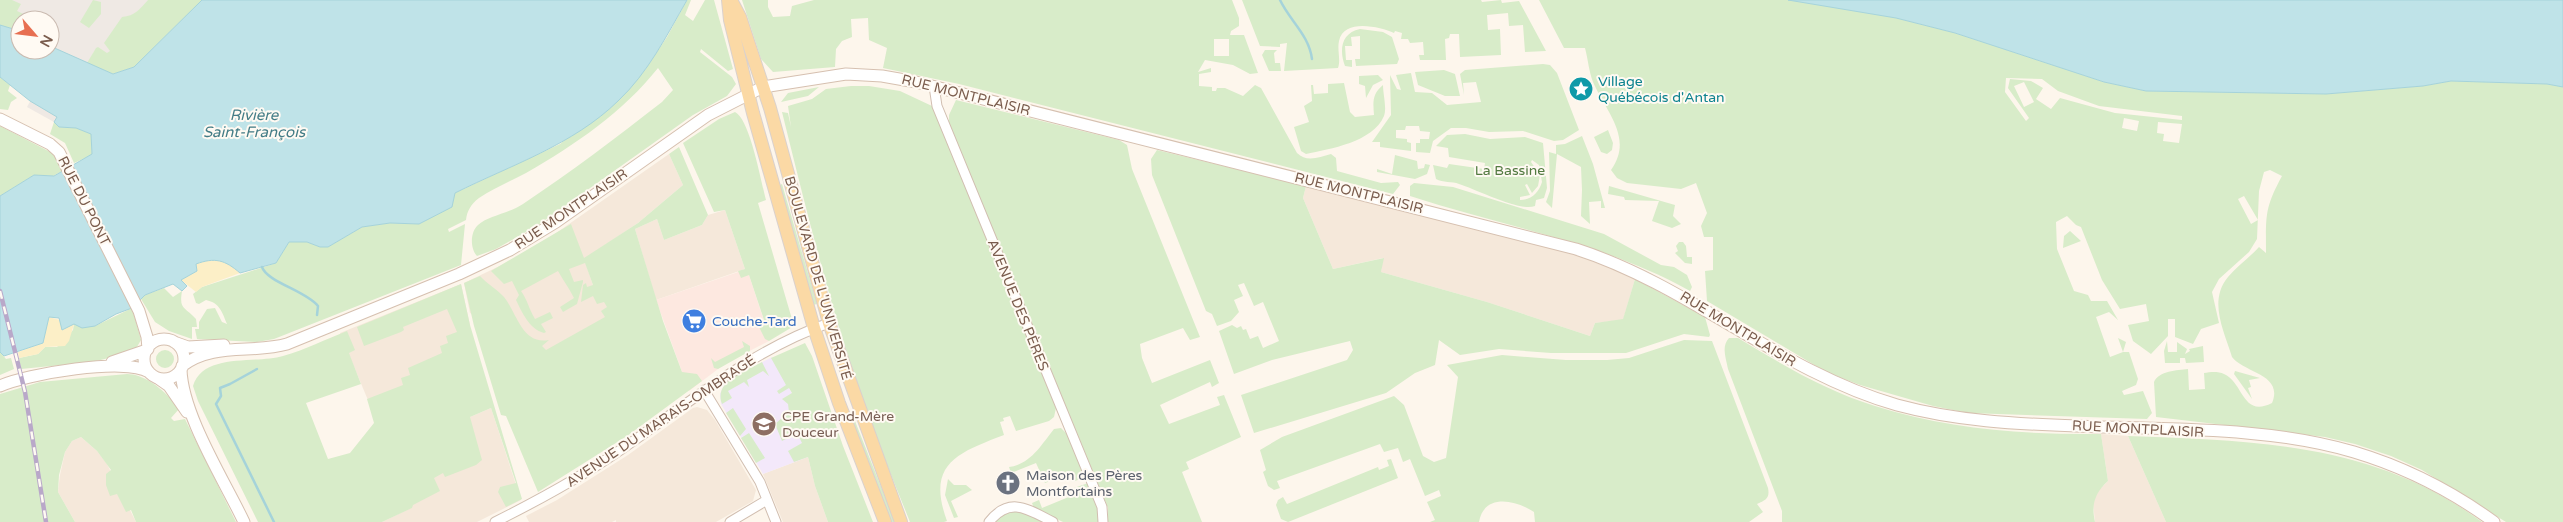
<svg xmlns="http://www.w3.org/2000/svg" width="2563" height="522" font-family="'Varela Round',sans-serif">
  <rect width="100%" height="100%" fill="#fdf6ec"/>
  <path fill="#f5e8da" d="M669 154 683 185 638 223 584 259 593 285 610 279 611 317 547 352 470 313 464 283 516 258 549 238Z
    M1306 186 1573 253 1597 261 1635 279 1623 320 1595 323 1590 336 1487 302 1381 272 1383 258 1333 269 1303 198Z
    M725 210 745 269 656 300 635 229 657 219 664 240 702 225 708 215Z
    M461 284 470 325 436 375 370 405 340 333Z
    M697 407 707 410 715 420 756 490 753 501 716 522H616V520L612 522H529L526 516 557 500 628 455 693 408Z
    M491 408 521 500 477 522H382L411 508 418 490 470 417Z
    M2101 434 2128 436 2166 522H2095L2093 502 2098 491 2108 481Z
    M81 437 97 451 107 464 136 522H75L58 492 60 475 65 452 72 441Z
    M808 457 815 486 828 522H783L763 474Z"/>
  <path fill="#fde8e0" d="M747 269 764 321 758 323 769 341 726 363 689 391 656 300Z"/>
  <path fill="#efe9e4" d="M0 0H163L110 55 94 52 54 122 27 107 58 51 50 46V20H20V31L0 25Z"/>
  <path fill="#f3e8fa" d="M772 357 795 399 808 457 763 474 721 404 720 394 724 385 731 379Z"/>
  <path fill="#d8ecc9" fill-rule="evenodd" d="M0 0H12L21 4 17 11 36 20H20V31L0 25Z
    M93 0 101 2V14L89 28 80 22Z
    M148 0H202L134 67 113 74 87 63 96 48 98 47 107 53 110 51 104 43 122 17C135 16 140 9 148 0Z
    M687 0H691L685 15 693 21 705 0H714L733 69 728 71 701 49 700 52 732 77 736 84 727 96 693 115 538 225 496 249 477 256C470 249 470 232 478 225 488 216 510 213 523 204 571 172 617 137 662 102L673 90 658 68C623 112 575 145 526 173 511 181 494 188 479 198 471 204 467 211 466 220L448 229 449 232 465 224 461 265 274 339 257 342 197 339 195 329H199V322L207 309 215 308 222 322 227 324C222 312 220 303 206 300L199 304 196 303 193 294 202 287 276 263 289 242H307L320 247H328L362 227 390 223 419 224 451 207 455 193 560 144 645 70 667 37Z
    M742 0H768V7L773 17 790 16 792 6 814 0H1232L1239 18V26L1231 31 1230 35H1244L1258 73 1250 74 1233 65 1205 60 1198 72 1211 68V72L1199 74V86L1212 87V91H1216L1217 88H1225L1243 96 1255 85 1261 88 1297 153C1307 163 1319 157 1331 154L1336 158 1337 171 1381 183 1398 182 1400 185 1393 194 959 84 883 68 887 48 869 40 868 18 851 19 852 37 842 41 836 49 835 67 773 72 761 59ZM1214 39H1229V56H1214Z
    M1242 0H1481L1482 2 1501 0 1502 3 1519 1 1546 51 1525 52 1523 25 1509 26 1508 13 1487 15 1488 30 1500 29 1501 55 1460 57 1459 34H1450L1449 38 1445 39 1446 60H1420L1419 55H1424L1423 42 1410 43 1408 39H1401L1402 33 1395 31 1394 33C1380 27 1344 18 1339 41 1337 50 1341 60 1338 68L1284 71 1287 43 1280 44V47L1260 46Z
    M1539 0H1788L1896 18 1955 33 2104 82 2146 91 2326 94 2423 86 2451 81 2547 84 2563 87V522H2506L2422 470 2391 456 2355 444 2325 437 2156 417 2154 382C2159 371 2177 370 2188 369L2189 390 2205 389 2204 373C2210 372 2218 371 2224 374 2244 383 2242 418 2272 403 2284 374 2244 373 2232 357 2224 331 2208 301 2228 277 2237 266 2249 258 2259 247L2266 253C2266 217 2264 209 2282 176L2270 170 2264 172 2259 191 2257 239 2249 252 2219 279 2212 292 2219 323 2201 329 2193 344 2175 337V319H2168V336L2151 354 2133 341 2128 325 2149 321 2146 304 2120 309 2102 280 2081 227 2076 225 2067 216 2056 222 2057 249 2074 291 2088 295 2091 301H2107L2118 320 2109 312 2096 317 2110 357 2123 352 2118 338 2126 342 2123 352H2129L2138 379 2136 385 2122 391 2124 395 2143 391 2152 413 2147 419 1968 413 1933 406 1860 385 1826 372 1707 301 1705 271 1713 270V237H1704L1701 226 1707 213 1696 183 1681 189 1627 183 1617 178 1611 170C1634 138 1606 112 1593 82 1589 72 1588 59 1585 48H1564ZM2006 78 2042 79 2058 91 2099 106 2182 116V120L2115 113 2060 98 2051 109 2036 99 2043 88 2031 81 2010 79 2008 88 2029 118 2026 121 2005 92ZM2024 82 2034 102 2024 107 2014 86ZM2124 118 2139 121 2137 131 2122 128ZM2158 122 2182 124 2179 143 2163 141 2164 134 2157 133ZM2244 196 2258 220 2251 224 2238 199Z
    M1360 29 1383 32 1392 37 1399 59 1397 64 1356 66 1355 59H1360V36L1351 37 1352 46H1345L1346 60H1352V67L1345 66C1339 50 1341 33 1360 29Z
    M1265 50H1277L1274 53 1275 63H1280L1281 71H1269L1262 55Z
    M1543 64 1550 65 1557 73 1579 130 1563 140 1554 141 1523 131 1489 132 1466 128H1451L1433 141 1430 153 1416 152V143H1420V139H1429L1430 132 1420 131 1419 126H1406L1405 130H1396V138L1407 139V142L1411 143V151L1380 147V142H1372L1391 115 1390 75 1397 89 1401 90 1396 75 1411 73 1415 92 1432 93 1447 105 1481 102 1476 82 1463 83 1464 95 1460 74 1465 70Z
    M1444 70 1455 74 1460 96H1445L1418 85 1415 72Z
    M1378 75 1383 80 1373 85 1366 98 1365 86 1359 84V76Z
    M0 77 10 85 8 91 17 98 11 102 8 110 0 109Z
    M1344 83 1350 112 1355 117 1374 115C1373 102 1372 94 1383 85 1383 94 1387 108 1384 116 1373 142 1330 149 1306 154L1301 151 1294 127 1309 122 1304 106 1312 101 1311 85H1313L1314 94 1328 93V84Z
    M851 86H869L900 91 932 106 1056 408 1054 417 1049 421 1016 431 1010 416 1003 418 1004 421 1000 422 1004 435C957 453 926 464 947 521L944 522H910C888 467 865 411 847 354 822 274 802 193 782 112L788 113 791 127 788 106 812 99 826 89Z
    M819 87 808 96 781 102 788 93Z
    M956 100 1119 140 1127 145 1132 169 1200 337 1190 340 1183 328 1140 344 1142 358 1152 383 1210 360 1219 383 1212 387 1210 382 1160 405 1169 424 1220 405 1217 397 1224 395 1241 437 1186 462 1189 469 1182 472 1202 522H1108V508L949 124V115Z
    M735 112C750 119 761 182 766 200L758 203 794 326 769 341 765 339 757 323 764 320 749 275 741 278 738 271 745 269 725 210 714 212 683 143 719 119Z
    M54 122 59 127 76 128 91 134 92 155 74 163 65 143 50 134Z
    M0 126 56 155 64 170 53 176 34 175 0 196Z
    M1608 130 1613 143 1612 150 1607 154 1601 152 1594 137Z
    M1465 134 1490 139 1525 137 1543 143 1547 188 1544 198 1536 200 1535 206C1519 212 1476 189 1459 184 1452 181 1443 183 1436 179L1433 165 1447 168 1449 164 1484 169 1485 163 1449 157 1448 148 1436 146 1447 135ZM1532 160 1539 165 1542 182C1539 192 1532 200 1520 200V197L1530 195 1525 185 1527 184 1532 193 1538 186 1540 175 1531 162Z
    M1582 136 1593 164 1605 208H1601V201L1589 202 1590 224 1581 216 1582 190 1581 167 1557 154 1552 208 1546 202 1550 191 1549 152 1556 154V145L1565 144Z
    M679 147 708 215 702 225 664 240 657 219 635 229 663 321 682 372 697 374 702 381 627 436 538 492 506 416 501 415 474 326 464 283 480 276C487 284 497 289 504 297 517 313 522 345 549 340L542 346 546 350 605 317 601 311 607 307 604 302 597 304 593 296 581 302 583 285 586 283 587 287 593 285 585 263 569 269 574 282 583 280V282L577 304 563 312 560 307 574 298C569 288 565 283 558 271L521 291C528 301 528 307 535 319L550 312 553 318 541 324 546 332 544 333C529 329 522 312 516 300L519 295 512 281 504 284 491 271 571 224 584 258 638 223 683 185 669 154Z
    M1157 150 1306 186 1303 198 1333 269 1384 258 1381 272 1487 302 1590 336 1595 323 1623 319 1635 279 1705 317 1710 335 1709 337 1684 334 1626 353H1551L1499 349 1460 355 1439 340 1435 365 1415 373 1386 393 1254 433 1241 395 1347 360 1353 350 1350 341 1272 360 1234 374 1219 331 1232 325 1237 328 1241 326 1243 330 1246 329 1250 339 1258 336 1263 348 1279 341 1263 302 1254 306 1244 283 1238 285 1243 296 1234 300 1239 312 1231 321 1217 326 1212 314 1206 311 1152 175 1151 159Z
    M1395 155 1417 161 1418 169 1424 168 1425 164 1430 165 1427 174 1415 179 1377 172V169L1392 174Z
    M1414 183 1453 187 1604 234 1661 265 1674 267 1687 275 1692 287 1690 291C1603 242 1504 227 1410 196V186Z
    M782 184 817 304 813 305 780 185Z
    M1609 186 1675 205 1673 216 1681 224 1672 228 1652 221 1659 201 1625 200 1624 197 1608 194Z
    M2070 231 2081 241 2063 248 2064 236Z
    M1679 242H1683L1686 246 1687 257H1692V264L1685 263 1675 253 1678 251 1676 246Z
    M461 284 470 325 522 499 506 507 498 492 500 487 516 483 491 408 470 417 482 460 476 465 445 477 443 473 434 478 440 491 413 505 412 508 382 522H258L198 401 193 386C203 352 258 364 283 356 305 350 326 339 347 331L355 350 349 353 361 384 306 403 328 459 350 453 374 423 367 399 403 385 401 378 410 375 408 368 442 353 440 346 448 343 446 336 457 332 447 309 403 327 404 330 401 332 364 346 357 327Z
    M164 288 173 297 182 291C179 310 184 306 196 319L197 327H192V339L169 331 155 322 141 299 145 295Z
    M132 308 141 340 134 352 92 362 21 369 19 358 38 354 45 347H57L73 330 74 324 95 326Z
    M1729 338H1738C1781 364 1826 391 1875 406 1948 429 2025 435 2101 434L2108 481C2095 493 2091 504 2095 522H1782V511L1728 369C1726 358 1721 347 1729 338Z
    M1684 340 1712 341 1768 488C1770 498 1766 500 1757 504L1763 512 1749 522H1535L1534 512C1516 500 1484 493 1479 522H1430L1435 520 1427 502 1441 496 1439 490 1425 496 1410 459 1403 462 1398 448 1384 452 1380 444 1277 481 1280 488 1274 490 1268 486 1263 472 1266 470 1260 450 1282 437 1394 396 1404 405 1423 456 1434 462 1446 458 1458 377 1447 365 1502 355 1566 360H1607L1629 358Z
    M742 341 750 346V351L718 369 714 368 711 358 715 362 744 347Z
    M2167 341 2168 352H2177V342L2187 349 2185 354 2190 351 2189 349 2203 346 2204 362 2186 363 2185 358H2180V363H2165L2164 351Z
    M805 343 812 356 843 446 873 522H828L815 486 808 457 794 462 788 451 802 443 797 433 782 441 775 424 789 412 788 404 782 399 792 393 789 388 779 394 777 391 786 385 771 358Z
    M156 359a9 9 0 1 1 18 0a9 9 0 1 1-18 0Z
    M0 352 6 359 11 358 14 369 0 375Z
    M762 362 769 376 763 371 747 380 749 387 744 382 728 391 732 398 722 404C713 381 746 371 762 362Z
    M2235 371 2260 378 2249 380 2251 387 2248 388 2252 399 2234 374Z
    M127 374C143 374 160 387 171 399L174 398 179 409 171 418 174 421 185 419 236 522H136L131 510 126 512 117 494 110 496 106 485V474L111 470 97 451 81 437 72 441 65 452 59 475 58 492 75 522H0V394L40 382Z
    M733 408 746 429 740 436 726 413Z
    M853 416 895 522H890L849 417Z
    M1061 428 1067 434 1086 477 1072 482 1069 474 1045 483 1036 463 1011 473 1009 467C1031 464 1041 445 1054 429Z
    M749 433 765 458 756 463 741 438Z
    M2128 436C2255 441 2374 442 2482 522H2166Z
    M1391 459 1398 478 1288 522 1281 519 1276 505 1278 500 1283 497 1287 504 1378 467 1379 470 1389 466 1387 460Z
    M948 479 954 485H966L972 490 951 501 958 517 954 518 945 495Z
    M1088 483 1097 504 1099 522H1063L1034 508 1032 503 1039 500 1042 508 1076 494 1074 488Z
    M1010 511H1023L1044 522H992L1001 514Z"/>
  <path fill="#fcefc7" d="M208 259 226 261 240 273 202 287 196 292 181 280 197 271 196 264Z
    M49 317 74 324 69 341 65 346 45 347 38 354 19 358 18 352 43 343Z"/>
  <path fill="#bfe3e8" stroke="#a5d3da" d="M202 0H687C667 35 648 73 618 101 573 145 511 165 455 193L452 207 419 224 390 223 362 227 328 247H320L307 242H289L276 263 240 273C225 260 215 257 196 264L197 271 181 280 187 286 182 291 173 284 145 295 132 308 116 314 95 326 82 328 74 324 62 330 59 318 49 317 43 343 4 356 0 352V196L34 175 54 176 92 154 91 134 76 128 59 127 54 122 57 117 30 101 0 77V25L20 31V50H50V46L113 74 134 67Z
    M1788 0H2563V87L2547 84 2451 81 2423 86 2326 94 2146 91 2104 82 1955 33 1896 18Z"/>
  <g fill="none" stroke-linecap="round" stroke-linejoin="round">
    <path stroke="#a5d3da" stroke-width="2.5" d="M1280 0C1290 21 1309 35 1312 59
      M262 267C267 282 306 291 318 306L317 315
      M257 369 230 384 220 388 221 396 216 404 274 522"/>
    <defs>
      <path id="street" d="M934 86 937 106 1102 507 1103 522
        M704 390 760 482 776 522
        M495 522C541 499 587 474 629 444 693 400 754 349 829 323
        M730 522 767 500
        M989 522C1010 495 1029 510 1053 522"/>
      <path id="secondary" d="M0 119 50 144 59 152 139 311 147 337 148 349
        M144 359a20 20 0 1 1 40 0a20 20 0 1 1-40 0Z
        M174 342 188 347 224 345
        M112 362 147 350
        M182 366C213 342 252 354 287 344L459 274 510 250 556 222 708 115 763 87 846 74 882 76 916 82 1576 249C1691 286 1781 372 1897 405 1956 421 2016 424 2077 426 2168 430 2266 426 2354 452 2404 467 2453 492 2494 522
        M181 369C182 414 224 480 244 522
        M159 379 169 386 187 412
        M0 386C27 374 125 357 149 372"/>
      <path id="primary" d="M728 0 730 20 753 113 814 328 839 403 885 522
        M731 0 740 17 770 108 829 323 901 522"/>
    </defs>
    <use href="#street" stroke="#d1beb0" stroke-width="11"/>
    <use href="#secondary" stroke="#d6c0b0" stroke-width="13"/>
    <use href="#primary" stroke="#dad1cd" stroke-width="14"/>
    <use href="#street" stroke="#fff" stroke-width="9"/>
    <use href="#secondary" stroke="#fff" stroke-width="11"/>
    <use href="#primary" stroke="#fbd9a5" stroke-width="12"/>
    <defs>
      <path id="rail" d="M0 291 25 392 46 522"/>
    </defs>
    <use href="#rail" stroke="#b9a8c9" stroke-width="4.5"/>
    <use href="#rail" stroke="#fffaf3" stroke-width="2.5" stroke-dasharray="8" stroke-linecap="butt"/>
  </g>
  <defs>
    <symbol id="sight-disc" viewBox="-11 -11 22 22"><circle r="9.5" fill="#0f9aa8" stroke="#fffaf3"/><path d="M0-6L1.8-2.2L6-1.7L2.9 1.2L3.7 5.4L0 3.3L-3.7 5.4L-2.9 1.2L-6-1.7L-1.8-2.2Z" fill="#fff"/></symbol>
    <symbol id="supermarket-disc" viewBox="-11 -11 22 22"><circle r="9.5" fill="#3f7fe0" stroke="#fffaf3"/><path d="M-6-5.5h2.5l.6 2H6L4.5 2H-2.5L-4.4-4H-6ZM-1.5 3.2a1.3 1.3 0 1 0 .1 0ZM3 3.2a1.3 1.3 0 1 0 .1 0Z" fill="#fff"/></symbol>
    <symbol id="school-disc" viewBox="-11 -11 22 22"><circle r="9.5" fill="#8d6e63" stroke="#fffaf3"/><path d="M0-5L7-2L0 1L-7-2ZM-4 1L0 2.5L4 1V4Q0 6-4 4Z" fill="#fff"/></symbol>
    <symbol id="church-disc" viewBox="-11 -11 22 22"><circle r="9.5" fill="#6b7280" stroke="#fffaf3"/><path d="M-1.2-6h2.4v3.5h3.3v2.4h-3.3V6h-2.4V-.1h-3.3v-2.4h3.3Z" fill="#fff"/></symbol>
  </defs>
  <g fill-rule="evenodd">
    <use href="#sight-disc" x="1567" y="75" width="28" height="28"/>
    <use href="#supermarket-disc" x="680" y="307" width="28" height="28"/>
    <use href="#school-disc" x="750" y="410" width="28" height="28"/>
    <use href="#church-disc" x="994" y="469" width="28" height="28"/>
  </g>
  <g text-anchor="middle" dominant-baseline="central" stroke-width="4" stroke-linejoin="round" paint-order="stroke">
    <g font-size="14" fill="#0d838f" stroke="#fffaf3" text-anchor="start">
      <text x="1598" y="81">Village<tspan x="1598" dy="16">Québécois d'Antan</tspan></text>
    </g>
    <g font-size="14" fill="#7a5c4d" stroke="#fffaf3">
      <text transform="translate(966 95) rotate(14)">RUE MONTPLAISIR</text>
      <text transform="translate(1359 193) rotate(14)">RUE MONTPLAISIR</text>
      <text transform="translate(84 201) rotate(63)">RUE DU PONT</text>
      <text transform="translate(571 209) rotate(-34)">RUE MONTPLAISIR</text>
      <text transform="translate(818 278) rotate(74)">BOULEVARD DE L'UNIVERSITÉ</text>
      <text transform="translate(1018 305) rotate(68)">AVENUE DES PÈRES</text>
      <text transform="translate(1738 329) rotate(31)">RUE MONTPLAISIR</text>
      <text transform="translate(661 421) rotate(-34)">AVENUE DU MARAIS-OMBRAGÉ</text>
      <text transform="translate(2138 429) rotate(3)">RUE MONTPLAISIR</text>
    </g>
    <g font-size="14" fill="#537a41" stroke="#fffaf3">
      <text x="1510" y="170">La Bassine</text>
    </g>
    <g font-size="14" fill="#366cbe" stroke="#fffaf3" text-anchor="start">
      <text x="712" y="321">Couche-Tard</text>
    </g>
    <g font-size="14" fill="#785e54" stroke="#fffaf3" text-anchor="start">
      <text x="782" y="416">CPE Grand-Mère<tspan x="782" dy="16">Douceur</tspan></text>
    </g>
    <g font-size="14" fill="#5b616d" stroke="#fffaf3" text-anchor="start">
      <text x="1026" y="475">Maison des Pères<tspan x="1026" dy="16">Montfortains</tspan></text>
    </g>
    <g font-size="15" font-style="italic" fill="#437c86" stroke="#fffaf3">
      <text x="254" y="115">Rivière<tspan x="254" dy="17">Saint-François</tspan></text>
    </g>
  </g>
  <g transform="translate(35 35) rotate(118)"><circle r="24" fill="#fffaf3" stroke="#cabbb1"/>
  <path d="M0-4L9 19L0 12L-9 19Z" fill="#e76f51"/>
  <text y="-8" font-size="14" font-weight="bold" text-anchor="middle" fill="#7a5c4d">N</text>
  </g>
</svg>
